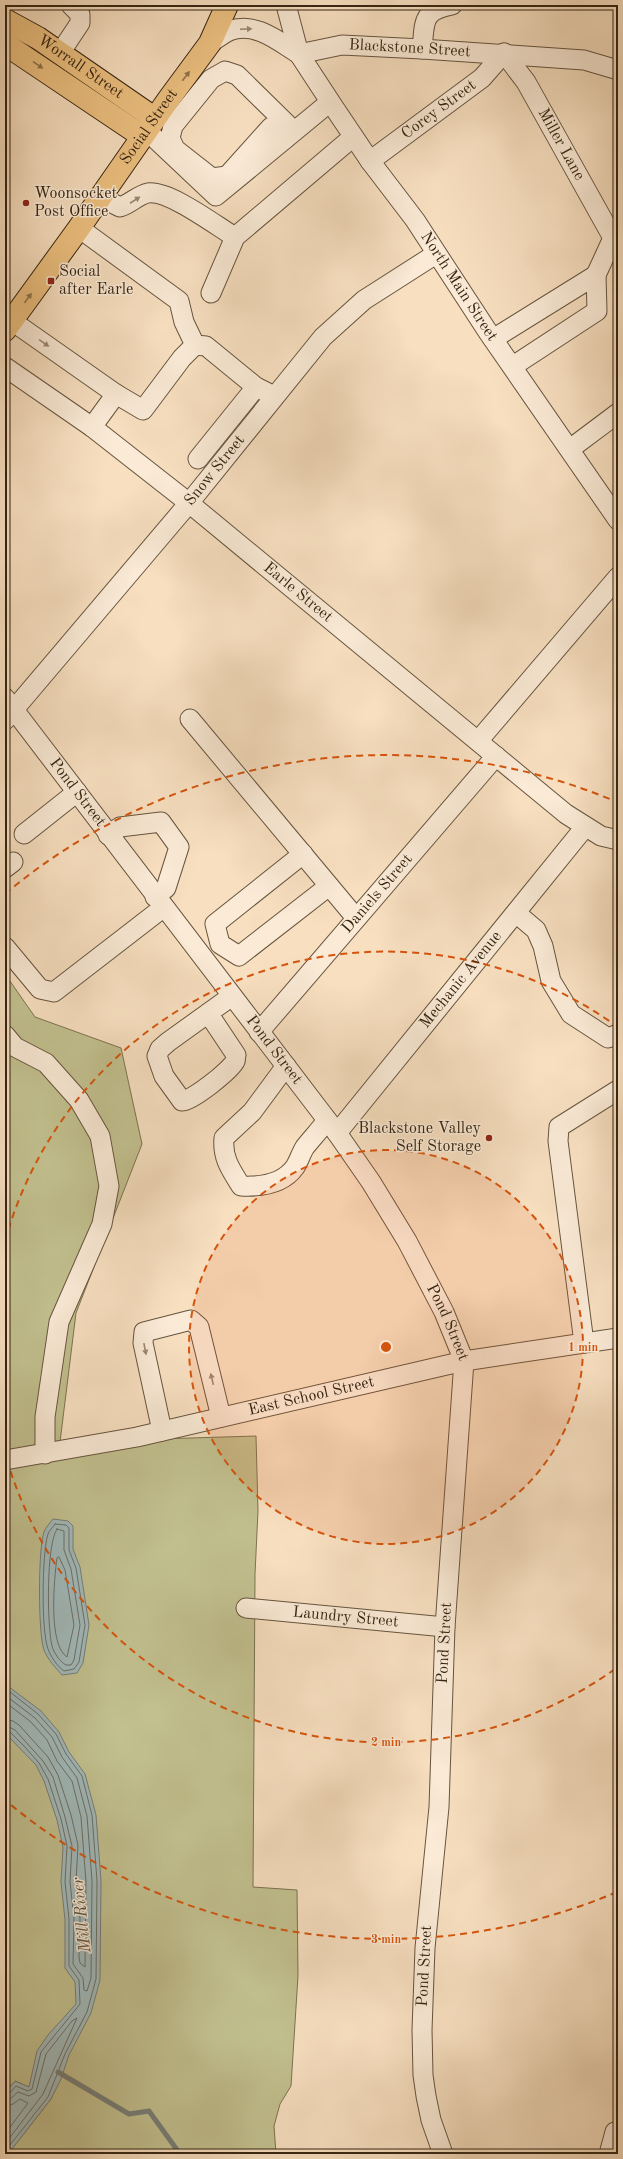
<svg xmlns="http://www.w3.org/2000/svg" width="623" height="2159" font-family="'Old Standard TT',serif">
  <rect width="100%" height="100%" fill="#f7dfc0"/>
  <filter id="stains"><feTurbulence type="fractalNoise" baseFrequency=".005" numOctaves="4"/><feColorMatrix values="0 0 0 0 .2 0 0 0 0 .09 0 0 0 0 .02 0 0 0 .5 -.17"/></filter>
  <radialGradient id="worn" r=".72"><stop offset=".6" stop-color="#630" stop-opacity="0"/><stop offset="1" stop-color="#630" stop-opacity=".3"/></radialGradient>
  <path fill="#c2c08f" stroke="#7c7250" d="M5 974 35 1017 121 1048 142 1144 76 1313 60 1442 256 1436 258 1511 255 1574 253 1887 297 1890 298 1976 291 2086 280 2104 274 2126 276 2154H8L51 2099 65 2066 29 2087 15 2081 5 2093Z"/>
  <path fill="#a1babc" stroke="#767e78" d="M53 1519 68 1521 73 1526V1549L80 1567 89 1625 83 1663 77 1673 62 1675C55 1667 48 1660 44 1650 38 1634 38 1548 44 1532 46 1527 50 1523 53 1519Z
    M5 1684 41 1711 59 1732 69 1752 85 1774 96 1815 101 1881 100 1980 91 2013 69 2055 61 2079 51 2099 8 2154H5V2093L15 2081 29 2087 37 2051 48 2035 76 2004 75 1982 65 1968V1920L61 1882 63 1847 57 1820 44 1781 36 1765 5 1733Z"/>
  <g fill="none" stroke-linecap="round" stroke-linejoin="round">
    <path stroke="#6b7067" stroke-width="1" d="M55 1524 66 1525 69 1528V1550L76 1568 85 1625 79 1662 74 1669 64 1671C57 1666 51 1657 48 1649 41 1630 42 1553 48 1534 49 1531 53 1527 55 1524Z
      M57 1529 64 1531V1550L71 1569 80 1625 74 1660 71 1665H66C60 1662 54 1653 52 1646 47 1625 46 1545 57 1529Z
      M59 1557 65 1570 74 1625 67 1657C48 1645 54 1579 57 1558Z
      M5 1688 38 1714 56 1734 66 1754 82 1776 92 1815 97 1881 96 1979 87 2012 65 2054 48 2097 6 2150V2154
      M5 1695 35 1718 52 1737 62 1757 77 1778 87 1816 92 1881 91 1978 87 1991 84 1990 83 1978 73 1964 74 1919 70 1882 72 1846 65 1817 53 1777 43 1761 15 1730 5 1725
      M5 1702 31 1722 47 1740 57 1761 72 1781 81 1817 86 1882 85 1967 80 1963 79 1957 80 1919 76 1882 78 1845 71 1815 58 1775 48 1757 19 1725 13 1721 5 1719
      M5 1730 9 1731 24 1746 39 1763 48 1779 61 1819 67 1846 65 1882 69 1919V1966L79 1980 80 2004 41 2052 32 2089 28 2091 16 2086 9 2094 5 2095
      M5 2100 11 2098 18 2092 29 2096 36 2092 46 2054 72 2021 77 2018 43 2094 5 2144
      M5 2106 13 2104 20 2099 28 2103 5 2134"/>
    <path stroke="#767e78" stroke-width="5" d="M58 2072 129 2114 149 2111 180 2154"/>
    <defs>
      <g id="minor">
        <path id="s1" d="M286 5 299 54 333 106 370 161 415 220 488 332 618 520"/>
        <path id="s2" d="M210 43C216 39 223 34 229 31 255 21 278 41 299 54L342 45 422 49 584 60 618 70"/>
        <path d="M422 49C425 22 421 11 452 5"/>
        <path d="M60 53 80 23V14L71 5"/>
        <path id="s3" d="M504 53 526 82 613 238 596 275"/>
        <path d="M146 130 216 196 330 102"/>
        <path d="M285 139 271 127 227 176 212 178 175 149 170 138 173 126 211 79 225 71 237 75 294 131"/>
        <path id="s4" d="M370 161 482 78 504 53"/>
        <path d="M100 197 120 207C130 204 138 195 148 193 169 190 215 225 235 237"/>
        <path d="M79 228 179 301 184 322 195 345"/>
        <path d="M211 293 235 237 353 137"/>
        <path d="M12 321 116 394 143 410 182 358 195 345 206 346 256 387 274 396"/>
        <path d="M493 339 596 275 597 311 513 366"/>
        <path id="s5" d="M5 367 92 427 189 503 566 814 601 836 618 840"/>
        <path d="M92 427 116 394"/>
        <path d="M570 449 618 413"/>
        <path d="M198 459 256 387"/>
        <path id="s6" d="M5 698 337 1133 371 1182 407 1241 444 1312 464 1361 445 1627 439 1807 425 1948 422 2030 423 2075 426 2096 431 2120 443 2154"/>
        <path d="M190 719 356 918"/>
        <path id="s7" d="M5 720 189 503 323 337 364 300 436 254"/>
        <path d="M478 741 618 577"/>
        <path d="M24 834 77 792"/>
        <path d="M108 835 120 827 161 822 179 847 166 888 155 897"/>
        <path d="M303 854 215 924 220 944 239 956 329 886"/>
        <path d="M5 868 13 862"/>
        <path d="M516 913 536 930 543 946 551 981 571 1014 608 1038 618 1034"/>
        <path d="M5 947 40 989 54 992 164 907"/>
        <path d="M208 1013 236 1055C235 1057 236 1060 235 1061 231 1070 192 1101 182 1101L164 1076 157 1056 160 1049 168 1042 232 996"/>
        <path id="s8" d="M259 1032 496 756"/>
        <path d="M5 1035 15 1047 46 1063 79 1100 100 1136 109 1186 102 1224 59 1322 45 1417V1454"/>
        <path d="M286 1066 252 1112 224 1138C222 1158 231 1170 241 1186 261 1187 283 1184 295 1167 299 1161 301 1153 305 1147 312 1138 320 1130 327 1120"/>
        <path id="s9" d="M337 1133 585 827"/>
        <path d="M584 1343 558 1141 559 1127 618 1090"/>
        <path d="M162 1431 143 1343 144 1332 191 1320 199 1327 221 1417"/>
        <path id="s10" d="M5 1460 137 1437 464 1361 618 1338"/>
        <path id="s11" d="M246 1608 445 1627"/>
        <path d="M609 2154 615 2132 618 2131"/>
      </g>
      <g id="major">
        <path id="s12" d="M5 20 38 38 154 118"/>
        <path d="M5 44 142 136"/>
        <path id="s13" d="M5 330 79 228 168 100 210 43 227 5"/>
      </g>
    </defs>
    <use href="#minor" stroke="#66543e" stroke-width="21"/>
    <use href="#major" stroke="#352512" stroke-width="24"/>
    <use href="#minor" stroke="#faead6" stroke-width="19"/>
    <use href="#major" stroke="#ecc080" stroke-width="22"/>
  </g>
  <defs><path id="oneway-solid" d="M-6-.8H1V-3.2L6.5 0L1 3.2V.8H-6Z"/></defs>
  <g fill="#988874">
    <use href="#oneway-solid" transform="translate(246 29) rotate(-3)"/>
    <use href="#oneway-solid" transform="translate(135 200) rotate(-33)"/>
    <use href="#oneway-solid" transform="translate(44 343) rotate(35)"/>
    <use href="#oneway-solid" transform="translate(145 1349) rotate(79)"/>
    <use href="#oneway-solid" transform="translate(212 1379) rotate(-103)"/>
  </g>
  <g fill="#907249">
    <use href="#oneway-solid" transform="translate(38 65) rotate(34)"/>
    <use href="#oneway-solid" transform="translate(186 76) rotate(-53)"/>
    <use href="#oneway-solid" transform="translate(28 298) rotate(-54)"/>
  </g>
  <circle cx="386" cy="1347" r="197" fill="#d6540d" fill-opacity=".12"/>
  <g fill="none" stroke="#d6540d" stroke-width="2" stroke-dasharray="7 5">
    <circle cx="386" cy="1347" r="197"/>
    <path d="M615 1669A395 395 0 0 1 5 1453M5 1241A395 395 0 0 1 615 1025"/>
    <path d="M617 1892A592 592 0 0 1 5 1800M5 894A592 592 0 0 1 617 802"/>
  </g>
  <g fill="#8f2418" stroke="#faead6" stroke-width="1.5">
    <circle cx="26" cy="203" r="4"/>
    <rect x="47" y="277" width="8" height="8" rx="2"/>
    <circle cx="489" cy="1138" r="4"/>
  </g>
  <g text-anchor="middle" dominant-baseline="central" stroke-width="3" stroke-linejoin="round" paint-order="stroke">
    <g font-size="16" fill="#352512" stroke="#faead6">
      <text stroke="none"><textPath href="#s2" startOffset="211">Blackstone Street</textPath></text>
      <text stroke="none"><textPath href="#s12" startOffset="89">Worrall Street</textPath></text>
      <text stroke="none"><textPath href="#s4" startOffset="86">Corey Street</textPath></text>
      <text stroke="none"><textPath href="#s13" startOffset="249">Social Street</textPath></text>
      <text stroke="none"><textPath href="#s3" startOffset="108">Miller Lane</textPath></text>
      <text stroke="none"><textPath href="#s1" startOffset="333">North Main Street</textPath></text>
      <text stroke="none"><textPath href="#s7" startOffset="326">Snow Street</textPath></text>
      <text stroke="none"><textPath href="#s5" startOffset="370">Earle Street</textPath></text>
      <text stroke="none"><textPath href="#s6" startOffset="119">Pond Street</textPath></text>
      <text stroke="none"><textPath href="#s8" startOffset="182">Daniels Street</textPath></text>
      <text stroke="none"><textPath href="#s9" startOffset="197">Mechanic Avenue</textPath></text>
      <text stroke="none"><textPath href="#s6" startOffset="443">Pond Street</textPath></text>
      <text stroke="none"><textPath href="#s6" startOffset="767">Pond Street</textPath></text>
      <text stroke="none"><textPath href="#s10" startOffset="313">East School Street</textPath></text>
      <text stroke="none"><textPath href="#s11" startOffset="100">Laundry Street</textPath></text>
      <text transform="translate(445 1643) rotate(-87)">Pond Street</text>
      <text transform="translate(425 1966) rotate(-87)">Pond Street</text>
    </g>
    <g font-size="16" fill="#352512" stroke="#faead6" text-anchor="start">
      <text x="34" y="194">Woonsocket<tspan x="34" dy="18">Post Office</tspan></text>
      <text x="59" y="272">Social<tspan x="59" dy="18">after Earle</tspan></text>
      <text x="481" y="1129" text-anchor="end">Blackstone Valley<tspan x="481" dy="18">Self Storage</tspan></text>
    </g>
    <g font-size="17" font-style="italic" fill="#555245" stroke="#faead6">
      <text transform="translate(82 1915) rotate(-96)">Mill River</text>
    </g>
  </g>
  <circle cx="386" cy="1347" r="6" fill="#d6540d" stroke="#faead6" stroke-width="2"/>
  <g font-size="12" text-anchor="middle" font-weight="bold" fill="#d6540d" stroke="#faead6" stroke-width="3" stroke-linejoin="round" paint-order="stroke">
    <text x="583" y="1351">1 min</text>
    <text x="386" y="1746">2 min</text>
    <text x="386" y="1943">3 min</text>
  </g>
  <rect width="623" height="2159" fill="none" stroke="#f7dfc0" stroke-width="20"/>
  <rect x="6" y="6" width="611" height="2147" fill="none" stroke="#352512" stroke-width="2"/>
  <rect x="10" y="10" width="603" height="2139" fill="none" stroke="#352512"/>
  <rect width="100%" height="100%" filter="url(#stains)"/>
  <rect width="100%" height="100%" fill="url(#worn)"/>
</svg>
